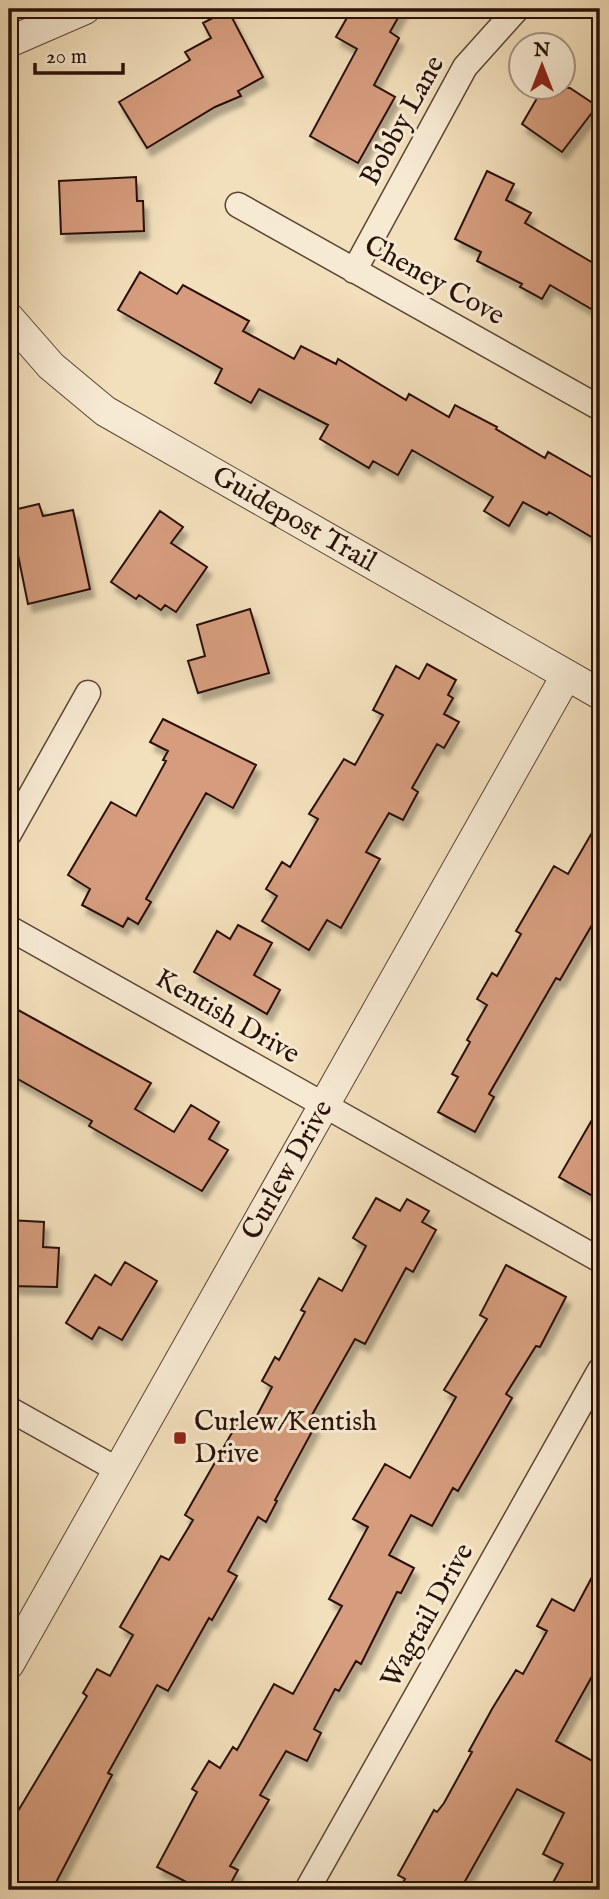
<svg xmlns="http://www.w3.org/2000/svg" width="609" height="1899" font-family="'IM FELL English',serif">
  <defs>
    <filter id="shadow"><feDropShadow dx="4.5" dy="8" stdDeviation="2" flood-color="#0004"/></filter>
  </defs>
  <rect width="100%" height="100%" fill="#f2dfbb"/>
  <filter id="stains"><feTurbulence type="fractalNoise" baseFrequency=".00286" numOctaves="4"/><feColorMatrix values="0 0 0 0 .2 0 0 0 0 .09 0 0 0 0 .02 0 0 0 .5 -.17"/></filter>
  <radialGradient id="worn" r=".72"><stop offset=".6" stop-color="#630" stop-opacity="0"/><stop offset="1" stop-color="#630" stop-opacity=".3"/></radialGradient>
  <path fill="#d59c7d" stroke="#2a1108" stroke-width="2" filter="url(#shadow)" d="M352 9H403L390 32 399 38 374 85 395 97 358 163 310 136 357 49 336 37Z
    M228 10 263 77 238 91 241 96 215 107 147 148 119 102 190 60 185 52 211 38 203 23Z
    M543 88H570L597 106 562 152 522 124Z
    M487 171 514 184 506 200 531 213 525 223 600 267V314L550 285 542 299 520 287 522 284 477 261 481 252 455 239Z
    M136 177 137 201H143L144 231 61 234 59 181Z
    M140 272 177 294 183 285 249 321 243 331 294 359 301 346 336 364 338 359 406 400 409 394 449 417 455 405 497 427 496 429 545 458 548 452 600 482V542L549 512 547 515 523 502 509 526 484 511 493 497 412 450 398 475 373 461 369 468 320 439 328 425 259 389 251 403 215 383 222 369 118 310Z
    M39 504 43 516 73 510 90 589 28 604 9 511Z
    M160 511 183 527 171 543 207 567 176 612 165 605 161 610 139 595 136 599 111 582Z
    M250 609 269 673 198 693 188 661 205 656 197 625Z
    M427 664 456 680 448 695 453 698 444 714 459 722 444 748 437 744 412 788 418 792 403 820 389 813 366 852 380 859 341 928 327 920 309 950 262 921 277 896 266 889 282 862 290 867 318 819 309 814 344 759 355 765 383 715 373 710 396 666 419 679Z
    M163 719 256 765 233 808 206 793 146 899 151 902 138 924 128 918 123 927 82 905 90 889 68 875 111 802 136 816 166 761 163 760 168 751 150 742Z
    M600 819V930L592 925 560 980 556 978 489 1094 494 1097 475 1132 438 1112 458 1077 452 1074 470 1042 467 1040 487 1005 477 999 492 973 497 976 521 934 516 931 554 866 568 874Z
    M238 925 272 943 254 975 280 990 267 1014 194 972 217 931 230 939Z
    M9 1005 151 1083 135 1109 174 1132 191 1105 219 1122 209 1139 228 1150 202 1191 89 1126 92 1121 9 1074Z
    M600 1106V1200L559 1177Z
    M376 1198 400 1211 407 1199 429 1211 422 1222 436 1230 413 1272 406 1268 365 1344 355 1339 308 1422 315 1426 275 1500 277 1501 266 1522 258 1517 228 1571 237 1576 212 1620 209 1618 168 1691 157 1685 108 1773 112 1775 52 1890H27L9 1880V1867L17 1852 9 1847V1826L87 1696 83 1693 97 1669 110 1676 133 1635 120 1627 161 1556 169 1560 193 1520 185 1515 238 1422 250 1429 272 1387 262 1381 275 1357 279 1360 305 1312 301 1310 319 1278 342 1291 366 1246 353 1238Z
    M9 1220 44 1222 43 1247 59 1248 57 1287 9 1286Z
    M125 1262 157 1281 122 1340 99 1327 92 1339 66 1323 95 1275 111 1285Z
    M506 1265 566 1297 540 1347 536 1346 506 1394 512 1398 458 1491 453 1488 432 1526 411 1515 389 1555 414 1568 401 1593 397 1592 361 1664 356 1661 339 1691 335 1689 314 1729 321 1733 307 1761 286 1751 260 1795 269 1800 230 1866 238 1870 227 1890H202L157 1867 197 1792 192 1789 209 1761 220 1768 233 1747 237 1750 274 1684 293 1694 342 1606 329 1599 368 1527 353 1519 385 1464 410 1478 456 1397 444 1390 487 1319 480 1315Z
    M600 1562V1662L556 1741 600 1765V1890H549L563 1864 543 1854 564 1813 517 1789 460 1890H399L405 1879 398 1875 434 1810 437 1812 444 1803 472 1752 469 1751 492 1709 516 1670 523 1674 547 1631 537 1626 552 1599 574 1611Z"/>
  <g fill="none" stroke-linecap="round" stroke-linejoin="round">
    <defs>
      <path id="minor" d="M238 205 600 408
        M354 271 465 67 517 9
        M9 834 88 693
        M9 928 600 1260
        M9 1409 118 1470
        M307 1890 600 1370"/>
      <g id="tertiary">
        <path d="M9 42 85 9"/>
        <path id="s1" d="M9 318 51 366 105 411 600 694"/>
        <path id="s2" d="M9 1664 566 676"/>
      </g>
    </defs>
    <use href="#minor" stroke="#5c4435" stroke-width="27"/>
    <use href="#tertiary" stroke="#5c4435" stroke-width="32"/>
    <use href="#minor" stroke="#f7ead3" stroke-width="24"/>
    <use href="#tertiary" stroke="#f7ead3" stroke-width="30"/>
  </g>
  <rect fill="#8f2418" stroke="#f7ead3" stroke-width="2.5" x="173" y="1431" width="14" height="14" rx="3.5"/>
  <g text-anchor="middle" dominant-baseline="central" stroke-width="6" stroke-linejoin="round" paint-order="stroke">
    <g font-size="28" fill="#2a1108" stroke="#f7ead3">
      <text transform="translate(403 121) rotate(-61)">Bobby Lane</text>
      <text transform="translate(434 281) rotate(29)">Cheney Cove</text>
      <text stroke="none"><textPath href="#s1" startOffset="352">Guidepost Trail</textPath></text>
      <text transform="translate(227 1017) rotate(30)">Kentish Drive</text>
      <text stroke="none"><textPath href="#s2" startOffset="567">Curlew Drive</textPath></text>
      <text transform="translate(428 1616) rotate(-61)">Wagtail Drive</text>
    </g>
    <g font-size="28" fill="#2a1108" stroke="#f7ead3" text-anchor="start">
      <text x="194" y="1422">Curlew/Kentish<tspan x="194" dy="32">Drive</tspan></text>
    </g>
  </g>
  <rect width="609" height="1899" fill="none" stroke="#f2dfbb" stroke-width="35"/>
  <rect x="10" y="10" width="588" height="1878" fill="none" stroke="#2a1108" stroke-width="3.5"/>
  <rect x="18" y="18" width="574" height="1864" fill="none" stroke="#2a1108" stroke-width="2"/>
  <g transform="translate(542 66)"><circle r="33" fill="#f7ead3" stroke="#a59382" stroke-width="2"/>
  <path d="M0-5L12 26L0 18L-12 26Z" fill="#8f2418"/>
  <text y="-10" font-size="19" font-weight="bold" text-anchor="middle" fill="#2a1108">N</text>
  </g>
  <path d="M35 63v10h88v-10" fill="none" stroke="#2a1108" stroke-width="3.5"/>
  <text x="46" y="63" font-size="21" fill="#2a1108" stroke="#f7ead3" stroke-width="5" paint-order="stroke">20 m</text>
  <rect width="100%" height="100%" filter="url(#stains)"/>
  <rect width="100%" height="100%" fill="url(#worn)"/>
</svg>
